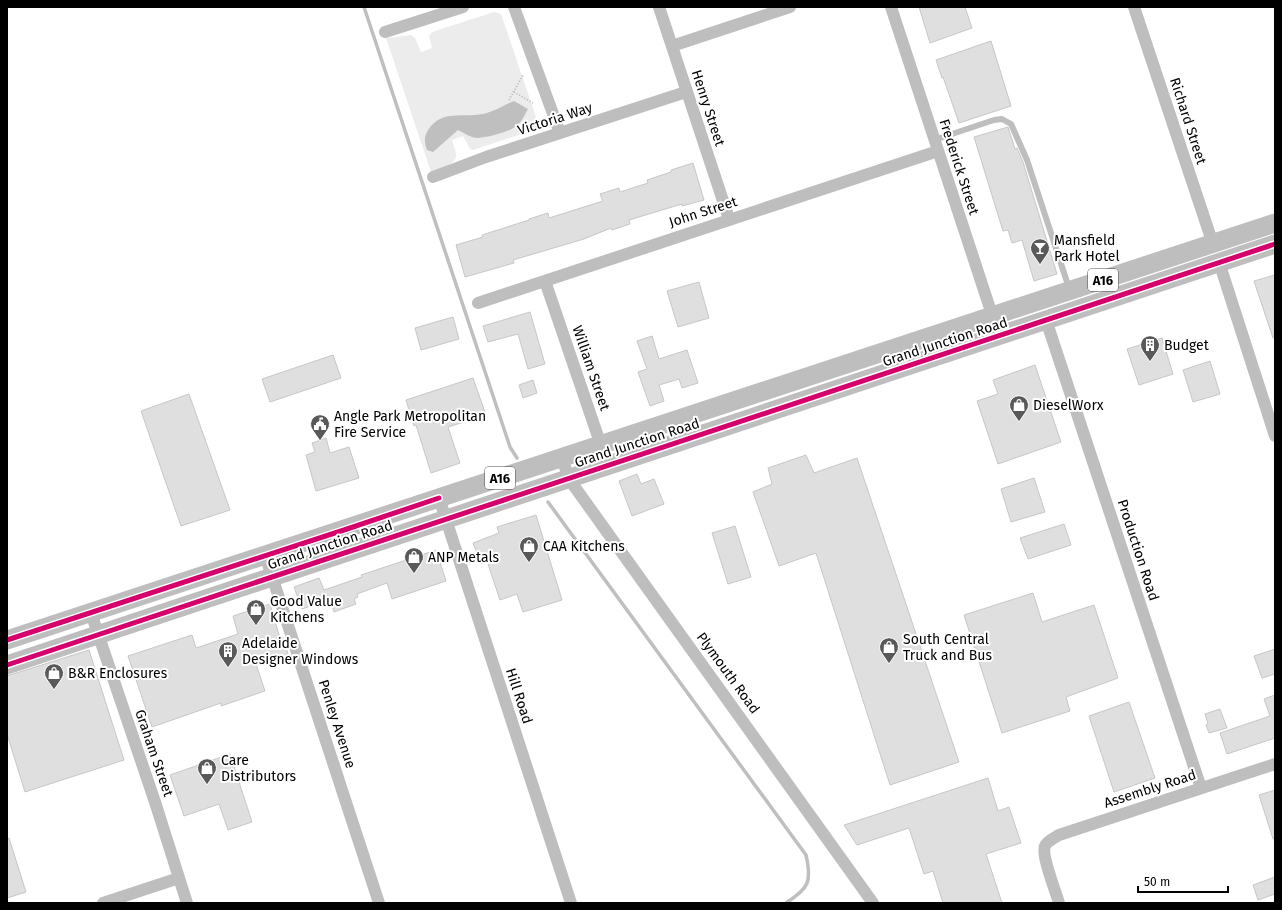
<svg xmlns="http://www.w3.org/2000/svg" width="1282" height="910" font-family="'Fira Sans',sans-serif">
  <rect width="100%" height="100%" fill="#fff"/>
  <path fill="#ececec" d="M494 12 501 14 538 123 534 130 473 150 470 149 463 136 452 140C453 145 456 150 456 155 457 165 438 169 431 172L386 38 411 35 415 38 421 52 432 48 429 36 432 32Z"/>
  <path fill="#bfbfbf" d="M514 101 528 109C525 114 522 121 518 125 510 132 489 137 478 138 471 138 464 133 458 130L433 152 427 150C424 142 424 137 428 130 442 109 462 118 483 114 493 112 504 105 514 101Z"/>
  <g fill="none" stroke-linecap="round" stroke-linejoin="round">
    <path stroke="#bfbfbf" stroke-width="3.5" d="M364 7 510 447 517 458
      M548 502 806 855C812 882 809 888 786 903"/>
  </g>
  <path fill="#dfdfdf" stroke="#c7c7c7" d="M919 7H965L972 28 930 43Z
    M991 41 1011 106 959 123 943 77 942 78 936 60Z
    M1008 127 1015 149 1017 148 1023 162 1057 274 1034 281 1022 240 1012 243 1008 230 1003 231 974 137Z
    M693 163 704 200 682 206V204L629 220 630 224 612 230 611 228 584 239 513 260 514 263 465 277 456 245 483 237 482 235 529 220V219L548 213 549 218 603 201 600 194 619 188 620 192 648 183 647 180 671 172V170Z
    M1275 275V338H1273L1254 281Z
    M699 282 709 318 678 327 667 291Z
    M530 312 545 364 528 369 518 334 488 342 483 326Z
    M453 317 459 339 421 350 415 328Z
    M652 336 659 359 687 350 698 383 682 388 679 379 659 385 664 401 650 406 638 372 647 369 637 341Z
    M1162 338 1173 374 1139 385 1127 349Z
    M333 355 341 378 270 402 262 379Z
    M1210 361 1220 394 1193 402 1183 370Z
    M1035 365 1061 442 998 464 977 401 998 394 993 380Z
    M473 378 486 415 448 427 460 463 431 473 416 425 414 426 406 400Z
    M533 380 537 393 523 398 519 385Z
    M189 394 230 510 181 526 141 411Z
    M326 438 330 453 349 447 359 478 316 491 306 455 315 452 312 443Z
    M806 455 814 473 857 458 959 762 890 785 816 553 779 566 753 492 772 484 768 468Z
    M637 474 641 484 654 479 664 504 632 516 619 481Z
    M1034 478 1045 512 1011 522 1001 489Z
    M536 515 562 600 523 612 517 594 500 600 487 561 481 564 473 543 499 533 497 527Z
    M1064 524 1071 545 1028 559 1020 538Z
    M735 526 751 577 728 584 712 533Z
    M436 550 446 581 392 599 387 583 357 594 358 597 354 599 356 604 334 612 330 599 302 609 294 587 319 578 324 590 362 577 361 575Z
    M1033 593 1042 622 1094 605 1118 678 1066 697 1070 711 1002 733 964 615Z
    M270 604 280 638 283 637 288 654 256 664 265 691 221 706V703L152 727 128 656 192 635 196 648 238 634 233 616Z
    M1275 649V674L1262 678 1254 656Z
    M89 650 124 760 25 792 7 734V676Z
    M1275 695V738L1227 754 1220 733 1270 716 1264 699Z
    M1129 702 1155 778 1114 792 1089 716Z
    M1220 709 1227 728 1209 733 1206 725 1208 724 1205 714Z
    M230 754 252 822 228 830 219 804 184 816 170 775Z
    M988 778 998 811 1009 807 1021 843 986 854 1002 903H943L933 871 924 874 909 828 857 845 844 825Z
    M1275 790V839H1273L1259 795Z
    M9 838 26 892 7 898V839Z
    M1275 877V894L1258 900 1253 885Z"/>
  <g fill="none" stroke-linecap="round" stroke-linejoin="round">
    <path stroke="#b9b9b9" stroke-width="2" stroke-dasharray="1 2" stroke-linecap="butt" d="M514 92 533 103
      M509 100 523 75"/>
    <path stroke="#bebebe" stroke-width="6" d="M934 140 994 120 1002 119 1011 124 1027 160 1069 288"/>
    <path stroke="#bebebe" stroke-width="12" d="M514 7 560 133
      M659 7 729 219
      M891 7 999 336
      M1134 7 1213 244
      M385 32 463 7
      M672 46 790 7
      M433 177 486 157 686 92
      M1219 262 1275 436
      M545 281 608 466
      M478 303 938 151
      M1046 320 1201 788
      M562 458 569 479 873 903
      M439 498 571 903
      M265 555 379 903
      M91 613 155 802 187 903
      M103 903 179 878
      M1059 903C1056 892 1041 855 1045 846 1047 841 1054 838 1059 835L1275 764"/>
    <path stroke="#bebebe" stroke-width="19" d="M7 640 1275 223
      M7 665 1275 244"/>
    <defs>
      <path id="cycleway" d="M7 640 344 530 439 498
        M7 665 1275 244"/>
    </defs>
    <use href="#cycleway" stroke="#fff" stroke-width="8"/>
    <use href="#cycleway" stroke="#d6006c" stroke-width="5"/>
  </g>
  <defs>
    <symbol id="bar-pin" viewBox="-11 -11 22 30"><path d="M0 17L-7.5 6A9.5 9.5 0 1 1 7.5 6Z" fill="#595959" stroke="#fff"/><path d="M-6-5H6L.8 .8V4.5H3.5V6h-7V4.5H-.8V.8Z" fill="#fff"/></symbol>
    <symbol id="building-pin" viewBox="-11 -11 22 30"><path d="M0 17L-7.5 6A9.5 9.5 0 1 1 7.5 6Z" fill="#595959" stroke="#fff"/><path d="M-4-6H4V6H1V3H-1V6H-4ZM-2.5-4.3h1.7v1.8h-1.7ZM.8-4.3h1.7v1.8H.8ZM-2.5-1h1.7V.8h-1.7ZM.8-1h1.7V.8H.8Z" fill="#fff"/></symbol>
    <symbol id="shop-pin" viewBox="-11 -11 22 30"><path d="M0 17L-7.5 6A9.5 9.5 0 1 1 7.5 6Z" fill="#595959" stroke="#fff"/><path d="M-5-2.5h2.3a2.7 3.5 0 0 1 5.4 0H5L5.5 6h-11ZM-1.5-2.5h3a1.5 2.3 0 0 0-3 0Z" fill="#fff"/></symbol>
    <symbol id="civic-pin" viewBox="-11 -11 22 30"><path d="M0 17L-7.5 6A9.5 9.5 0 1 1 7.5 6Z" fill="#595959" stroke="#fff"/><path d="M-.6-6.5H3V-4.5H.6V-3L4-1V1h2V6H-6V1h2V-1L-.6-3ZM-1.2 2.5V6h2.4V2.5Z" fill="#fff"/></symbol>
  </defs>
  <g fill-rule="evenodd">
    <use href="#bar-pin" x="1029" y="237" width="22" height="30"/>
    <use href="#building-pin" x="1139" y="334" width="22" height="30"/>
    <use href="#shop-pin" x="1008" y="394" width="22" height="30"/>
    <use href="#civic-pin" x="309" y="413" width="22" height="30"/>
    <use href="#shop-pin" x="518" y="535" width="22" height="30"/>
    <use href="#shop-pin" x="403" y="546" width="22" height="30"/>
    <use href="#shop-pin" x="245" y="598" width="22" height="30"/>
    <use href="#shop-pin" x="878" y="636" width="22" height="30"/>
    <use href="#building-pin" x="217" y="640" width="22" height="30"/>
    <use href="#shop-pin" x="43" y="662" width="22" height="30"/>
    <use href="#shop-pin" x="196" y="757" width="22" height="30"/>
  </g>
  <g text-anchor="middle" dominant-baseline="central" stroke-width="4" stroke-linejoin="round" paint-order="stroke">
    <g fill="#fff" stroke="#4c4c4c" stroke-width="1">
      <rect x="1088" y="269" width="30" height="22" rx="3"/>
      <rect x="485" y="467" width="30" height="22" rx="3"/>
    </g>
    <g font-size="13" font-weight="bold" fill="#000">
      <text x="1103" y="280">A16</text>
      <text x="500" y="478">A16</text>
    </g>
    <g font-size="14" fill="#000" stroke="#fff">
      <text transform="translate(708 108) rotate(72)">Henry Street</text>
      <text transform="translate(555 119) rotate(-18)">Victoria Way</text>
      <text transform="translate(1188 121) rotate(72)">Richard Street</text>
      <text transform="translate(959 167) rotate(72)">Frederick Street</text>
      <text transform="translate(703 212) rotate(-18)">John Street</text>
      <text transform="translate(945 342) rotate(-18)">Grand Junction Road</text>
      <text transform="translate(591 368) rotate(71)">William Street</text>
      <text transform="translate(637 443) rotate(-18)">Grand Junction Road</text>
      <text transform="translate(330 545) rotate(-18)">Grand Junction Road</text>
      <text transform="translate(1138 550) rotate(72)">Production Road</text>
      <text transform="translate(728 673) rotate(54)">Plymouth Road</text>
      <text transform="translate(519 696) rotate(72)">Hill Road</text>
      <text transform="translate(337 724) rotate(72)">Penley Avenue</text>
      <text transform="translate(154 753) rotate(71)">Graham Street</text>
      <text transform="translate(1150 789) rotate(-18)">Assembly Road</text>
    </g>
    <g font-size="14" fill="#000" stroke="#fff" text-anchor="start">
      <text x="1054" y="240">Mansfield<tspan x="1054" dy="16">Park Hotel</tspan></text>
      <text x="1164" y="345">Budget</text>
      <text x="1033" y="405">DieselWorx</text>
      <text x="334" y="416">Angle Park Metropolitan<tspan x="334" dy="16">Fire Service</tspan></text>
      <text x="543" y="546">CAA Kitchens</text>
      <text x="428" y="557">ANP Metals</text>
      <text x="270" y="601">Good Value<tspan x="270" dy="16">Kitchens</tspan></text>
      <text x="903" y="639">South Central<tspan x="903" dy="16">Truck and Bus</tspan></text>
      <text x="242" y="643">Adelaide<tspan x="242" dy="16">Designer Windows</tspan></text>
      <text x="68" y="673">B&amp;R Enclosures</text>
      <text x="221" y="760">Care<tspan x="221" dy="16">Distributors</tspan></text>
    </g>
  </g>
  <rect width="1282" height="910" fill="none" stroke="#000000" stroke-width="16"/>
  <path d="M1138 886v6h90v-6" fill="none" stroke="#000000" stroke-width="2"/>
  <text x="1144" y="886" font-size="12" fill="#000000" stroke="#ffffff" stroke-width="3" paint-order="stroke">50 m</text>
</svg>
